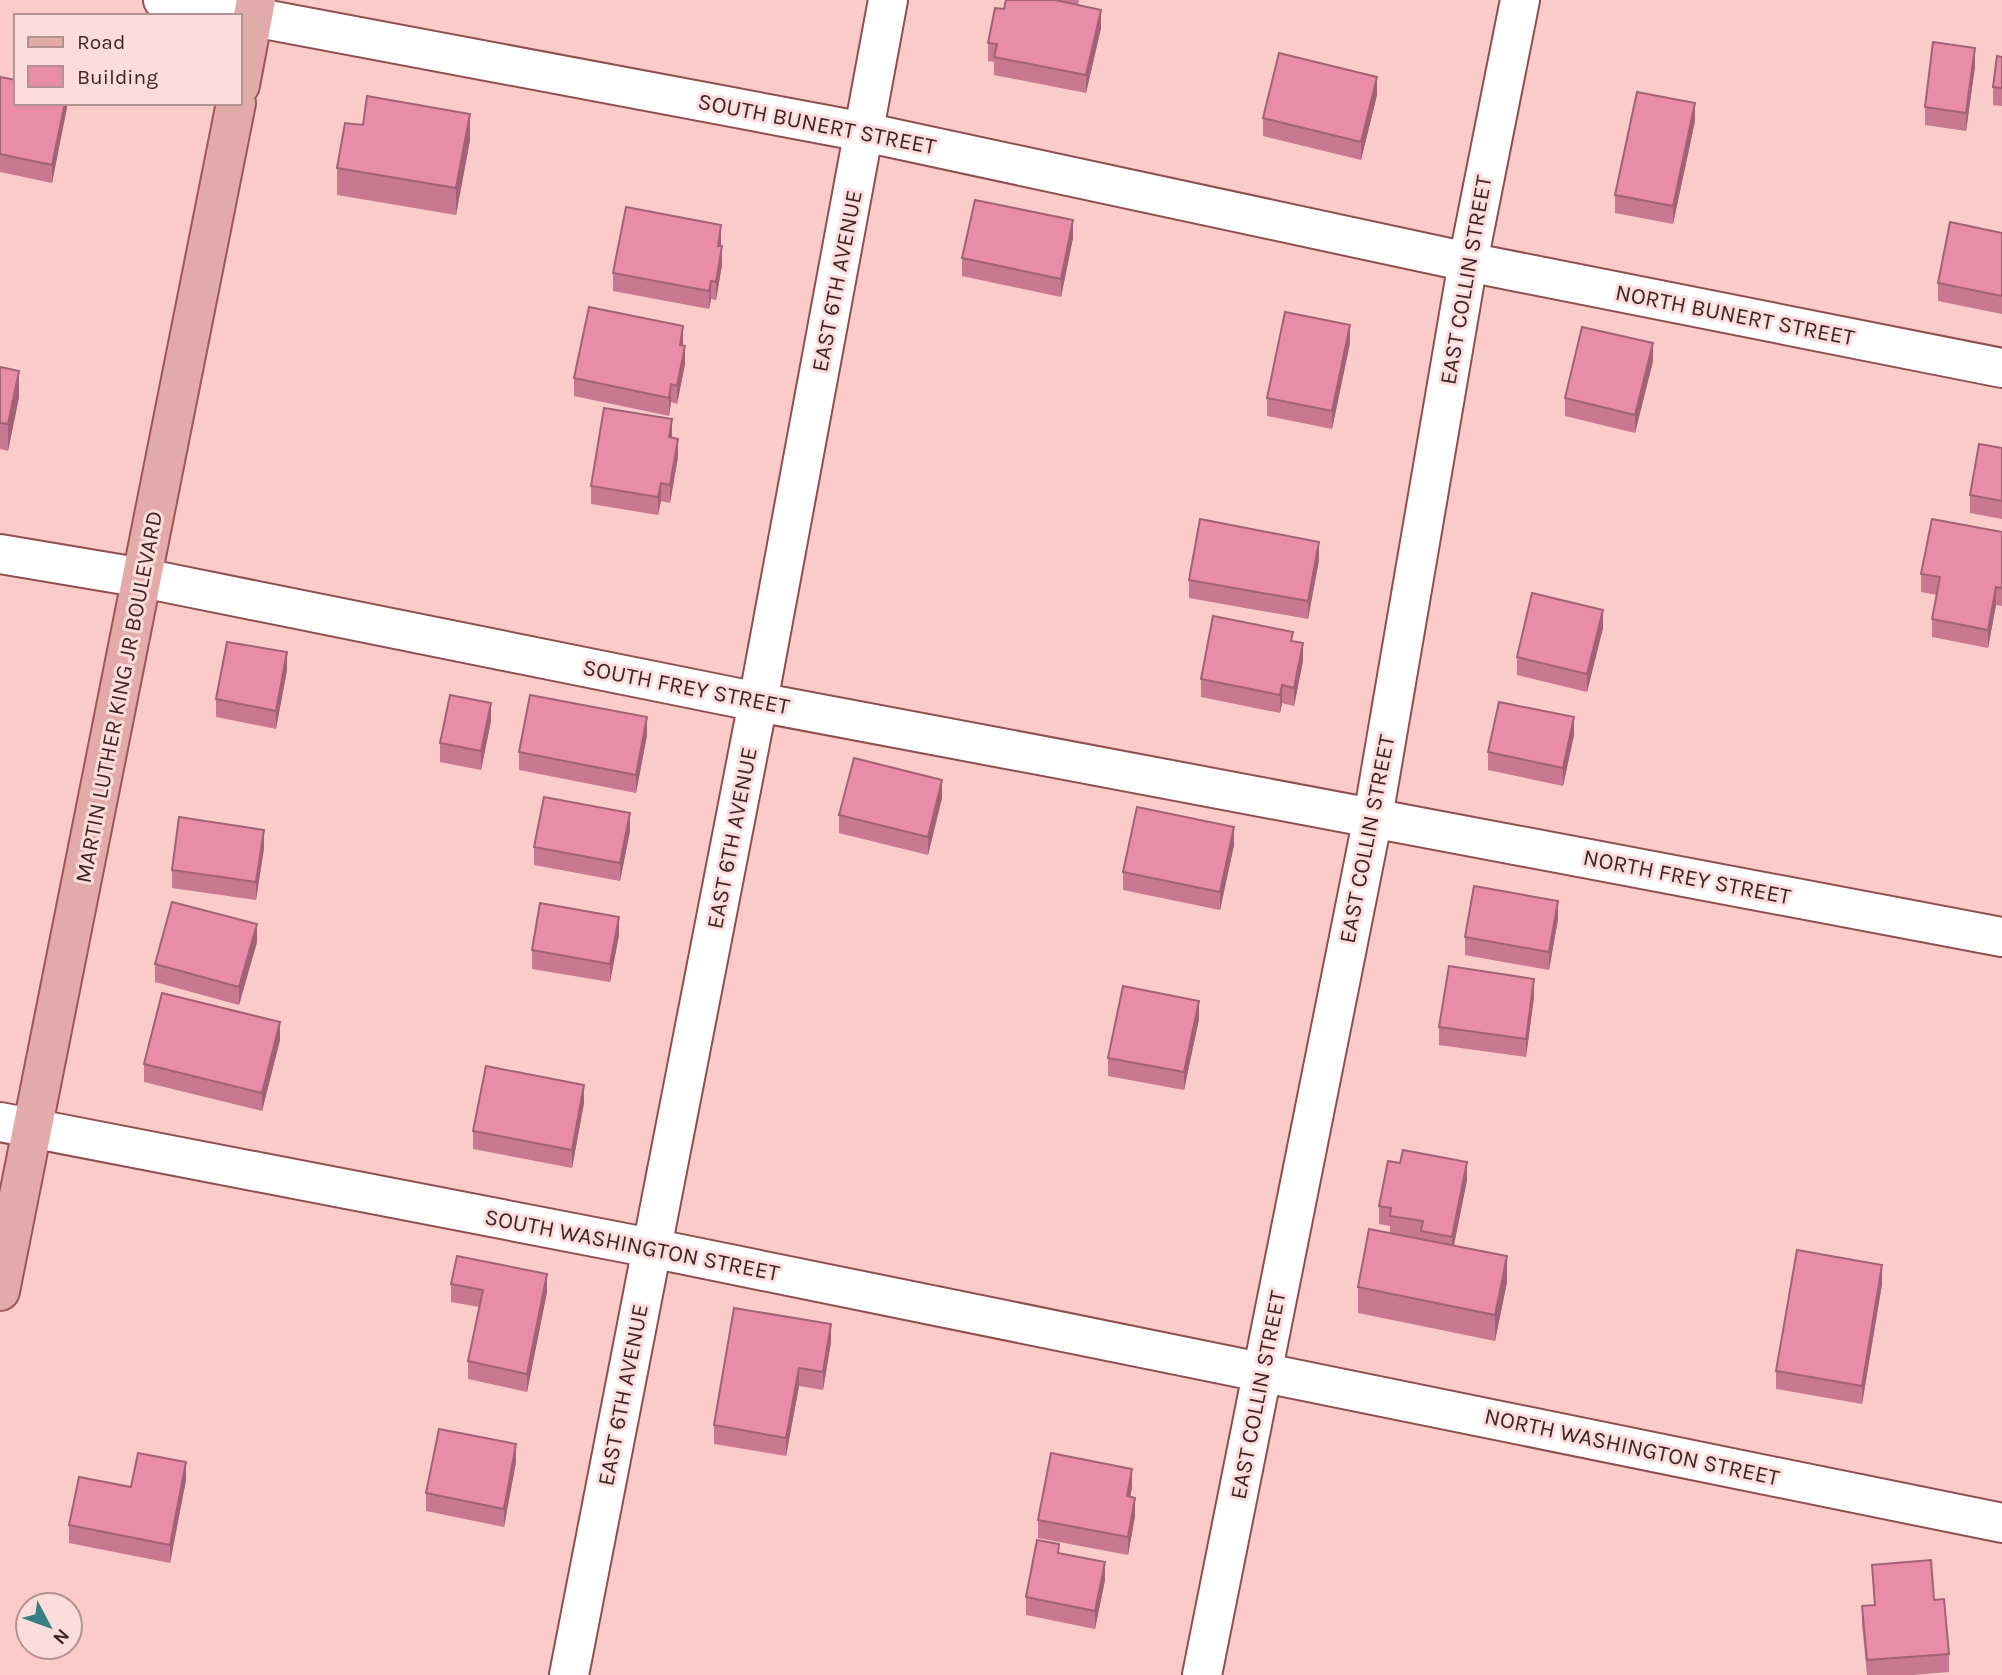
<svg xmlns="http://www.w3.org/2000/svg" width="2002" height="1675" font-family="Karla,sans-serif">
  <rect width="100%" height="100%" fill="#facbc9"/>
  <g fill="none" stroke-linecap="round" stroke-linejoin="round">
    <defs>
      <path id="minor" d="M163 0 864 132 1468 262 2002 368
        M0 554 143 578 758 702 2002 937
        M0 1122 651 1248 2002 1523
        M569 1675 758 702 888 0
        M1202 1675 1373 817 1468 262 1520 0"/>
      <path id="primary" d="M240 85 256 0
        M0 1291 236 103"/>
    </defs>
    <use href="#minor" stroke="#904e4e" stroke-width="42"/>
    <use href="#primary" stroke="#9e5656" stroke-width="42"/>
    <use href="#minor" stroke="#fff" stroke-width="38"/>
    <use href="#primary" stroke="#e2aaa9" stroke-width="38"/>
  </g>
  <path fill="#c87890" d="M1006 0H1079L1078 5 1101 28 1086 93 994 75V62L988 61V43L1004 9Z
    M2002 57V106L1993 105V87Z
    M1975 66 1966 131 1925 125V107Z
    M0 77 67 103 52 183 0 172Z
    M1377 95 1361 160 1263 136V118Z
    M1695 121 1673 224 1615 213V195Z
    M470 140 456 215 337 195V168Z
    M2002 233V314L1938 301V283Z
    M1073 238 1061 297 962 276V258Z
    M721 243 722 265 716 300 711 299 709 309 613 291V273Z
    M1350 343 1332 429 1267 416V398Z
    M683 346 685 364 677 404 671 402 669 416 574 396V378Z
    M1653 361 1635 433 1565 416V398Z
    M0 367 19 397 8 451 0 449Z
    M672 438 678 457 670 503 661 501 658 515 591 504V486Z
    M2002 448V519L1970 513V495Z
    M2002 532V606L1996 605 1988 648 1932 637V619L1937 595 1921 592V574Z
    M1319 560 1308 619 1189 598V580Z
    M1603 628 1587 692 1517 675V657Z
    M1293 641 1303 661 1294 706 1282 703 1280 713 1201 697V679Z
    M287 670 276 729 216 717V699Z
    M491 721 481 770 440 762V743Z
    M647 735 636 793 519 770V752Z
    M1574 735 1563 786 1488 770V752Z
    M942 798 928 855 839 833V815Z
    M630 831 620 881 534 865V847Z
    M1234 845 1220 910 1123 890V872Z
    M264 848 256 900 172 888V870Z
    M1558 919 1549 970 1465 955V937Z
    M619 935 610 982 532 969V950Z
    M257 942 239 1005 155 982V964Z
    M1534 997 1526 1057 1439 1045V1027Z
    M1199 1019 1184 1090 1108 1076V1058Z
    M280 1040 262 1111 144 1082V1064Z
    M584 1103 572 1168 473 1149V1131Z
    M1467 1180 1454 1245 1507 1282 1495 1341 1358 1313V1287L1390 1233V1226L1379 1224V1206Z
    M451 1284 547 1292 527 1392 468 1379V1361L479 1307 451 1302Z
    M1882 1284 1862 1404 1776 1389V1371Z
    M831 1342 823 1390 799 1386 786 1456 714 1444V1425Z
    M516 1462 504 1527 426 1511V1493Z
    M186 1480 170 1563 69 1543V1525L131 1487Z
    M1132 1487 1130 1497 1135 1516 1128 1555 1038 1538V1520Z
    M1059 1553 1105 1580 1095 1629 1026 1615V1597Z
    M1872 1565 1934 1600 1949 1654V1672L1913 1675H1867L1862 1624V1606L1874 1605Z"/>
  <path fill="#a26275" d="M1101 10V28L1086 93V75Z
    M1975 48V66L1966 131V113Z
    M1377 77V95L1361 160V142Z
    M65 103H67V108L52 183V165Z
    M1695 103V121L1673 224V206Z
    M470 114V140L456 215V188Z
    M1073 220V238L1061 297V279Z
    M721 225V243L718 264V246Z
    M722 246V265L716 300V282Z
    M711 281V299L709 309V291Z
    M1350 325V343L1332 429V411Z
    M683 326V344L680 363V345Z
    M1653 343V361L1635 433V415Z
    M685 346V364L677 404V386Z
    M19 371V397L8 451V424Z
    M671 384V402L669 416V398Z
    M672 419V438L669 437Z
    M678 439V457L670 503V485Z
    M661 483V501L658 515V497Z
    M1319 542V560L1308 619V601Z
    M1996 587V605L1988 648V630Z
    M1603 610V628L1587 692V674Z
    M1303 643V661L1294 706V688Z
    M287 652V670L276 729V711Z
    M1282 685V703L1280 713V695Z
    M491 703V721L481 770V751Z
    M647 717V735L636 793V775Z
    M1574 717V735L1563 786V768Z
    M942 780V798L928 855V837Z
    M630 813V831L620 881V863Z
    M1234 827V845L1220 910V892Z
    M264 830V848L256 900V882Z
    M1558 901V919L1549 970V952Z
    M619 917V935L610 982V964Z
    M257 924V942L239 1005V987Z
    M1534 979V997L1526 1057V1039Z
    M1199 1001V1019L1184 1090V1072Z
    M280 1022V1040L262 1111V1093Z
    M584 1085V1103L572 1168V1150Z
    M1467 1162V1180L1452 1255V1237Z
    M1507 1256V1282L1495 1341V1315Z
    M1882 1265V1284L1862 1404V1386Z
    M547 1274V1292L527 1392V1374Z
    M831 1324V1342L823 1390V1372Z
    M799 1368V1386L786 1456V1438Z
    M516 1444V1462L504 1527V1509Z
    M186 1462V1480L170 1563V1545Z
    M1132 1469V1487L1127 1514V1496Z
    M1135 1498V1516L1128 1555V1537Z
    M1105 1562V1580L1095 1629V1611Z"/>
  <path fill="#e88ca7" stroke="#a26275" stroke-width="2" d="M1006 0H1055L1101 10 1086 75 994 57 997 44 988 43 995 8 1004 9Z
    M1933 42 1975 48 1966 113 1925 107Z
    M1279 53 1377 77 1361 142 1263 118Z
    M1997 56 2002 57V88L1993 87Z
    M0 77 16 80V103H65L52 165 0 154Z
    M1637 92 1695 103 1673 206 1615 195Z
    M367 96 470 114 456 188 337 168 345 123 363 125Z
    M975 200 1073 220 1061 279 962 258Z
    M626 207 721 225 718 246H722L716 282 711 281 709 291 613 273Z
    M1950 222 2002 233V296L1938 283Z
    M589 307 683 326 680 345 685 346 677 386 671 384 669 398 574 378Z
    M1285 312 1350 325 1332 411 1267 398Z
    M1582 327 1653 343 1635 415 1565 398Z
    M0 367 19 371 8 424 0 423Z
    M604 408 672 419 669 437 678 439 670 485 661 483 658 497 591 486Z
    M1979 444 2002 448V501L1970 495Z
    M1200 519 1319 542 1308 601 1189 580Z
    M1932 519 2002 532V588L1996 587 1988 630 1932 619 1940 577 1921 574Z
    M1532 593 1603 610 1587 674 1517 657Z
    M1213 616 1293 632 1291 641 1303 643 1294 688 1282 685 1280 695 1201 679Z
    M227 642 287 652 276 711 216 699Z
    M450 695 491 703 481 751 440 743Z
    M530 695 647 717 636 775 519 752Z
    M1499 702 1574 717 1563 768 1488 752Z
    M854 758 942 780 928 837 839 815Z
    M544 797 630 813 620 863 534 847Z
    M1137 807 1234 827 1220 892 1123 872Z
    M179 817 264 830 256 882 172 870Z
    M1474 886 1558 901 1549 952 1465 937Z
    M172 902 257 924 239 987 155 964Z
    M540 903 619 917 610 964 532 950Z
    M1449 966 1534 979 1526 1039 1439 1027Z
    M1123 986 1199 1001 1184 1072 1108 1058Z
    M162 993 280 1022 262 1093 144 1064Z
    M486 1066 584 1085 572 1150 473 1131Z
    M1403 1150 1467 1162 1452 1237 1421 1231 1423 1221 1390 1216 1391 1208 1379 1206 1388 1161 1400 1163Z
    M1369 1229 1507 1256 1495 1315 1358 1287Z
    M1797 1250 1882 1265 1862 1386 1776 1371Z
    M457 1256 547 1274 527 1374 468 1361 483 1290 451 1284Z
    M734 1308 831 1324 823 1372 799 1368 786 1438 714 1425Z
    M439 1429 516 1444 504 1509 426 1493Z
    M138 1453 186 1462 170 1545 69 1525 79 1477 131 1487Z
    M1051 1453 1132 1469 1127 1496 1135 1498 1128 1537 1038 1520Z
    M1037 1540 1059 1544 1058 1553 1105 1562 1095 1611 1026 1597Z
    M1931 1560 1934 1600 1944 1599 1949 1654 1867 1660 1862 1606 1875 1605 1872 1565Z"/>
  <g text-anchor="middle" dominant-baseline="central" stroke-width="6" stroke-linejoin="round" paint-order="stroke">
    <g font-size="23" fill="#422525" stroke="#fddddb">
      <text transform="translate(817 124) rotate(11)">SOUTH BUNERT STREET</text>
      <text transform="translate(1466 280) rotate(-80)">EAST COLLIN STREET</text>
      <text transform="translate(837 281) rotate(-79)">EAST 6TH AVENUE</text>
      <text transform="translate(1735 315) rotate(11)">NORTH BUNERT STREET</text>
      <text transform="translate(686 687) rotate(11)">SOUTH FREY STREET</text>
      <text transform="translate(119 697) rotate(-79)">MARTIN LUTHER KING JR BOULEVARD</text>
      <text transform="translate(732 838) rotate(-79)">EAST 6TH AVENUE</text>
      <text transform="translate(1367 839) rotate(-79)">EAST COLLIN STREET</text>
      <text transform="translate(1687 877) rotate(11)">NORTH FREY STREET</text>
      <text transform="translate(632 1245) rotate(11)">SOUTH WASHINGTON STREET</text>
      <text transform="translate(623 1395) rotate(-79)">EAST 6TH AVENUE</text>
      <text transform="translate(1258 1395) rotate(-79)">EAST COLLIN STREET</text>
      <text transform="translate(1632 1447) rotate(12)">NORTH WASHINGTON STREET</text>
    </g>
  </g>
  <rect x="14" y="14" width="228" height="91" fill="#fddddb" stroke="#b29392" stroke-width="2"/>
  <rect x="28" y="37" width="35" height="10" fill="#e2aaa9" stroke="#b29392" stroke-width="2"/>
  <text x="77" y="49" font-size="21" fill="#422525">Road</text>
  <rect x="28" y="66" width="35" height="21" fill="#e88ca7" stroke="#b29392" stroke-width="2"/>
  <text x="77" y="84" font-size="21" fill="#422525">Building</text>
  <g transform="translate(49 1626) rotate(131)"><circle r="33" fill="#fddddb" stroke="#b29392" stroke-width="2"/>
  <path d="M0-5L12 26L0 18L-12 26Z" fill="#367f83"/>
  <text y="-10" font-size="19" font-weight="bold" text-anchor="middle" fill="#422525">N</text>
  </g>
</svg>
